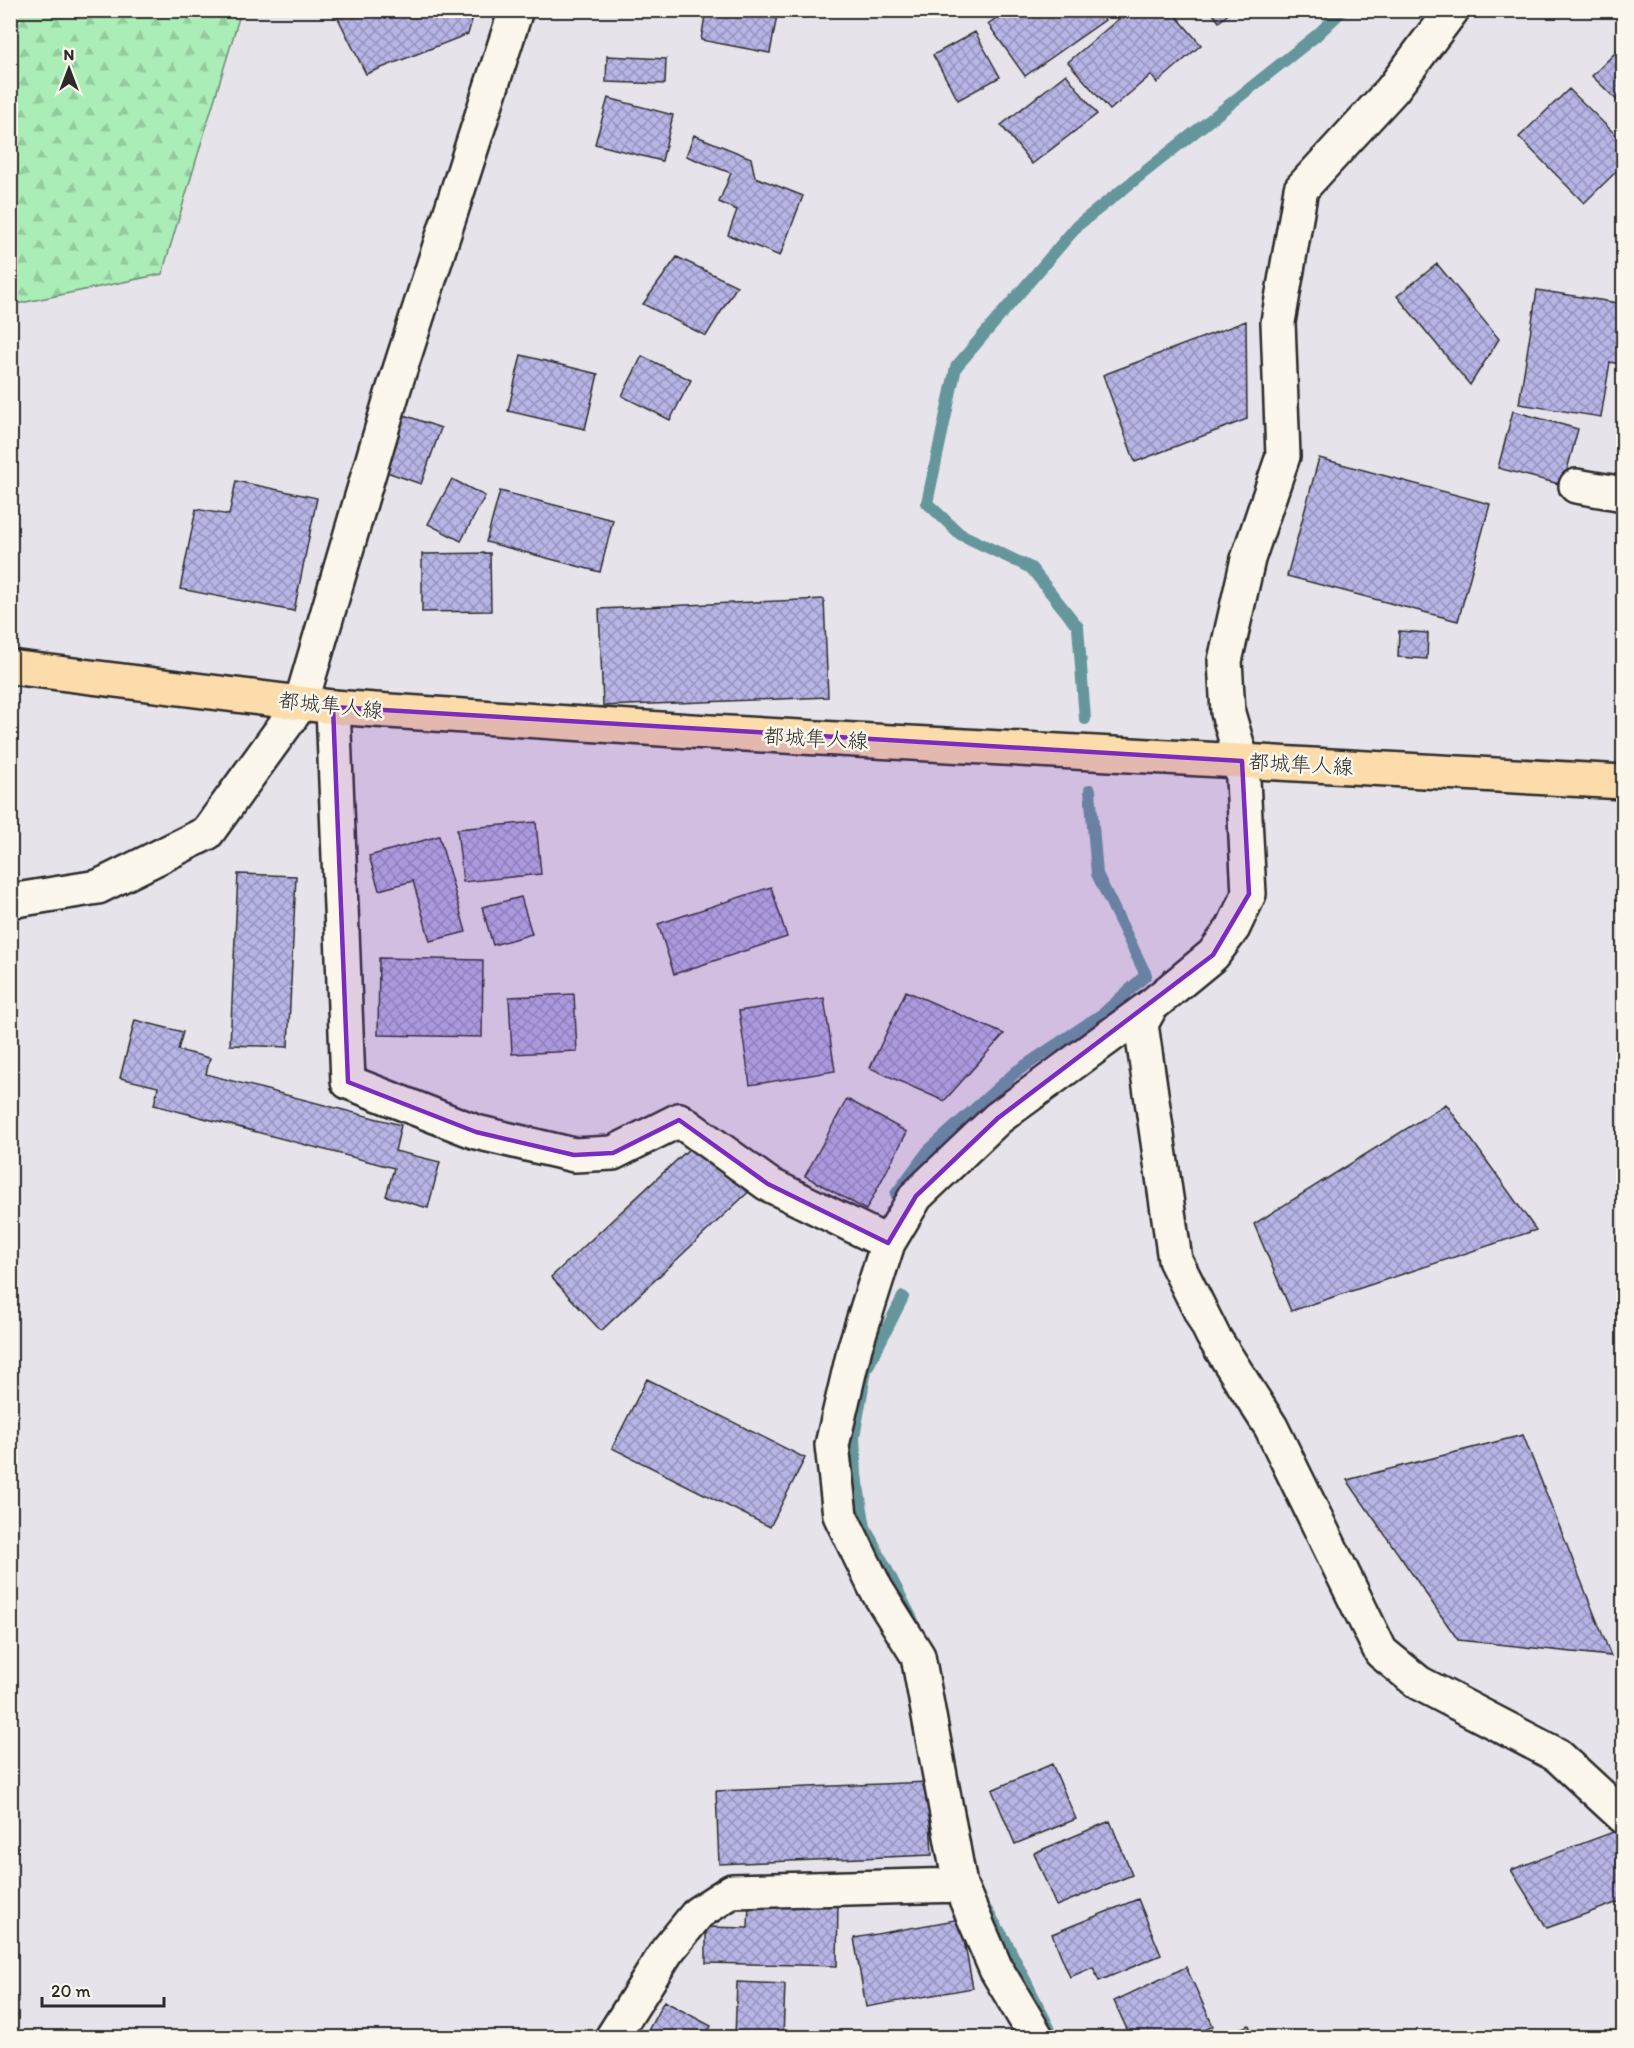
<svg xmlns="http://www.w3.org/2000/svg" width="1634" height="2048" font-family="Itim,'Klee One',sans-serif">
  <defs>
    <pattern id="forest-firs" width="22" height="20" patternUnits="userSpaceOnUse" patternTransform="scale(1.5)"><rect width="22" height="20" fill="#aaedb7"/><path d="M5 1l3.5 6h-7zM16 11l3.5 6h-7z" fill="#92cb9e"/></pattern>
    <pattern id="building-cross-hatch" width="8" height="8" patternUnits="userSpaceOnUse" patternTransform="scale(1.5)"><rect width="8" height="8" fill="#b7b4e6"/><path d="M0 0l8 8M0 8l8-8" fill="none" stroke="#9593bb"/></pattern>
  </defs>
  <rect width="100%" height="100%" fill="#e7e3ea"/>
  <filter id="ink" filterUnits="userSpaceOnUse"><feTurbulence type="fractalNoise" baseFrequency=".0167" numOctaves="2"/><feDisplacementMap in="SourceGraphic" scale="12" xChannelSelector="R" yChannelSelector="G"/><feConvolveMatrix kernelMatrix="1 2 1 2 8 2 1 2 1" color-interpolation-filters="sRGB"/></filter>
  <g filter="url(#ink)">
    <path fill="url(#forest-firs)" stroke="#6a8c71" stroke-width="1.5" d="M11 10 241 11 162 274 11 305Z"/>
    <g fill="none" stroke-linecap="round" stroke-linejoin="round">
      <path stroke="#65969b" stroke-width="12" d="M1085 719 1078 627 1031 568 960 534 927 503 956 367 1078 225 1317 35 1343 10
        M896 1194 928 1151 1017 1071 1104 1013 1146 975 1097 874 1090 790
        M903 1297 866 1370 854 1437 856 1475 865 1527 913 1621
        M985 1908 1005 1940 1054 2038"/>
    </g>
    <path fill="url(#building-cross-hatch)" stroke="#2b2b2b" stroke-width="1.5" d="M334 10H475L468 34 366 74Z
      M706 10H778L770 53 701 40Z
      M1007 10H1098L1105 20 1025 76 988 24Z
      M1129 10H1171L1201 45 1157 83 1151 75 1110 110 1068 62Z
      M1210 10H1233L1219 22Z
      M975 32 1000 77 958 100 933 55Z
      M1624 44V107L1592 76Z
      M607 56 666 59 665 84 606 82Z
      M1066 74 1097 114 1032 164 1001 125Z
      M1569 89 1624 143V164L1584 203 1519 137Z
      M608 98 673 115 662 161 595 144Z
      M694 135 751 158 755 177 803 196 780 256 728 235 737 210 719 202 731 173 686 156Z
      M677 257 737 286 706 336 643 304Z
      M1437 264 1499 339 1470 385 1397 296Z
      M1537 290 1624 304V365L1610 362 1601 417 1519 404Z
      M1246 321 1247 419 1135 462 1103 375Z
      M521 355 598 374 585 429 508 411Z
      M642 356 691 380 670 420 622 396Z
      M1513 411 1578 429 1563 485 1498 468Z
      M401 414 441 428 421 484 381 470Z
      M1319 458 1490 504 1458 621 1287 576Z
      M452 479 485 496 461 541 428 524Z
      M236 481 317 498 294 611 180 589 196 509 229 515Z
      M500 491 613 520 600 572 486 542Z
      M490 553 491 611 422 612V554Z
      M824 599 828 697 603 706 599 609Z
      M1399 631 1428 633 1427 659 1398 657Z
      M536 822 541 874 463 882 457 829Z
      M439 836 466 932 430 941 413 881 379 890 369 856Z
      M238 874 296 876 288 1047 230 1045Z
      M771 887 787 937 674 974 658 924Z
      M521 897 532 934 493 945 482 907Z
      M379 958 483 960 482 1037 378 1035Z
      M906 991 1004 1034 944 1101 870 1068Z
      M574 994 577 1051 512 1054 509 997Z
      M824 998 835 1071 750 1085 739 1011Z
      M135 1020 183 1032 178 1050 210 1058 206 1074 401 1125 395 1151 440 1162 428 1208 386 1196 394 1168 154 1105 158 1087 120 1078Z
      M847 1099 907 1132 866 1210 805 1176Z
      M1446 1104 1536 1230 1291 1311 1254 1224Z
      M691 1147 759 1182 601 1331 551 1277Z
      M647 1379 805 1458 770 1527 612 1448Z
      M1523 1435 1611 1656 1458 1640 1347 1480Z
      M1052 1764 1076 1819 1015 1844 992 1790Z
      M928 1782 932 1855 719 1864 716 1791Z
      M1110 1821 1132 1875 1056 1906 1034 1853Z
      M1624 1828V1900L1547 1928 1511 1870Z
      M1138 1899 1161 1955 1099 1981 1093 1967 1070 1977 1052 1934Z
      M749 1901 838 1903 837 1966 706 1963V1927L748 1928Z
      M960 1919 973 1988 866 2007 854 1938Z
      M1186 1967 1213 2026 1189 2038H1131L1114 2001Z
      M737 1982 785 1984 783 2038H735Z
      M664 2001 711 2026 705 2038H644Z
      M1249 2025 1254 2038H1218Z"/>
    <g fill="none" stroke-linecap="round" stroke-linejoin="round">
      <defs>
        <path id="street" d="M1576 486 1624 494
          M333 707 348 1082 476 1132 574 1155 613 1153 679 1120 768 1184 888 1243
          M10 901 98 887 207 833 301 703 394 388 516 10
          M1151 1006 1141 1024 1175 1260 1213 1336 1271 1427 1381 1652 1419 1683 1557 1755 1624 1817
          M612 2038 667 1951 698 1913 732 1891 960 1885
          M1037 2038 996 1969 960 1885 918 1656 876 1589 840 1515 832 1445 855 1347 888 1243 916 1196 998 1118 1151 1006 1213 955 1233 928 1249 894 1242 761 1228 713 1225 661 1248 559 1283 456 1278 322 1301 189 1392 90 1452 10"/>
        <path id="primary" d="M10 667 333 707 389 711 691 731 1624 782"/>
      </defs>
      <use href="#street" stroke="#2b2b2b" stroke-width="38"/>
      <use href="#primary" stroke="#2b2b2b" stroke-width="38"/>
      <use href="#street" stroke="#fbf7ec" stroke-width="33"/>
      <use href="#primary" stroke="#fddcac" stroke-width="33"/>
    </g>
  </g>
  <path fill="#7b2cbf" fill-opacity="0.2" stroke="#7b2cbf" stroke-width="4.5" stroke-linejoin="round" d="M333 707 1242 761 1249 894 1213 955 998 1118 916 1196 888 1243 768 1184 679 1120 613 1153 574 1155 476 1132 348 1082Z"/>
  <g text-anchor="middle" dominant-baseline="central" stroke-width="5" stroke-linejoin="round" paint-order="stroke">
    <g font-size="21" fill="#2b2b2b" stroke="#fbf7ec">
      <text transform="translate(331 705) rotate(6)">都城隼人線</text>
      <text transform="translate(816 738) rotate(3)">都城隼人線</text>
      <text transform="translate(1301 764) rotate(3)">都城隼人線</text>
    </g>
  </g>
  <rect width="1634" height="2048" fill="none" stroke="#fbf7ec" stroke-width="36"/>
  <rect x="18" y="18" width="1598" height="2012" fill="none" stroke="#2b2b2b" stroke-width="2" filter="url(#ink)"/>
  <g transform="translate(69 69)" stroke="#fbf7ec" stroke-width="4.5" paint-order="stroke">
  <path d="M0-4.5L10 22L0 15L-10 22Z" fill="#2b2b2b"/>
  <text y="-9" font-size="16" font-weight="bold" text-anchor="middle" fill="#2b2b2b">N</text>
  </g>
  <path d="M42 1997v9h122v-9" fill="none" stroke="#2b2b2b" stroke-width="3"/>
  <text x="51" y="1997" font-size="18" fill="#2b2b2b" stroke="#fbf7ec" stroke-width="4.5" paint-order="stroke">20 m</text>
</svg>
